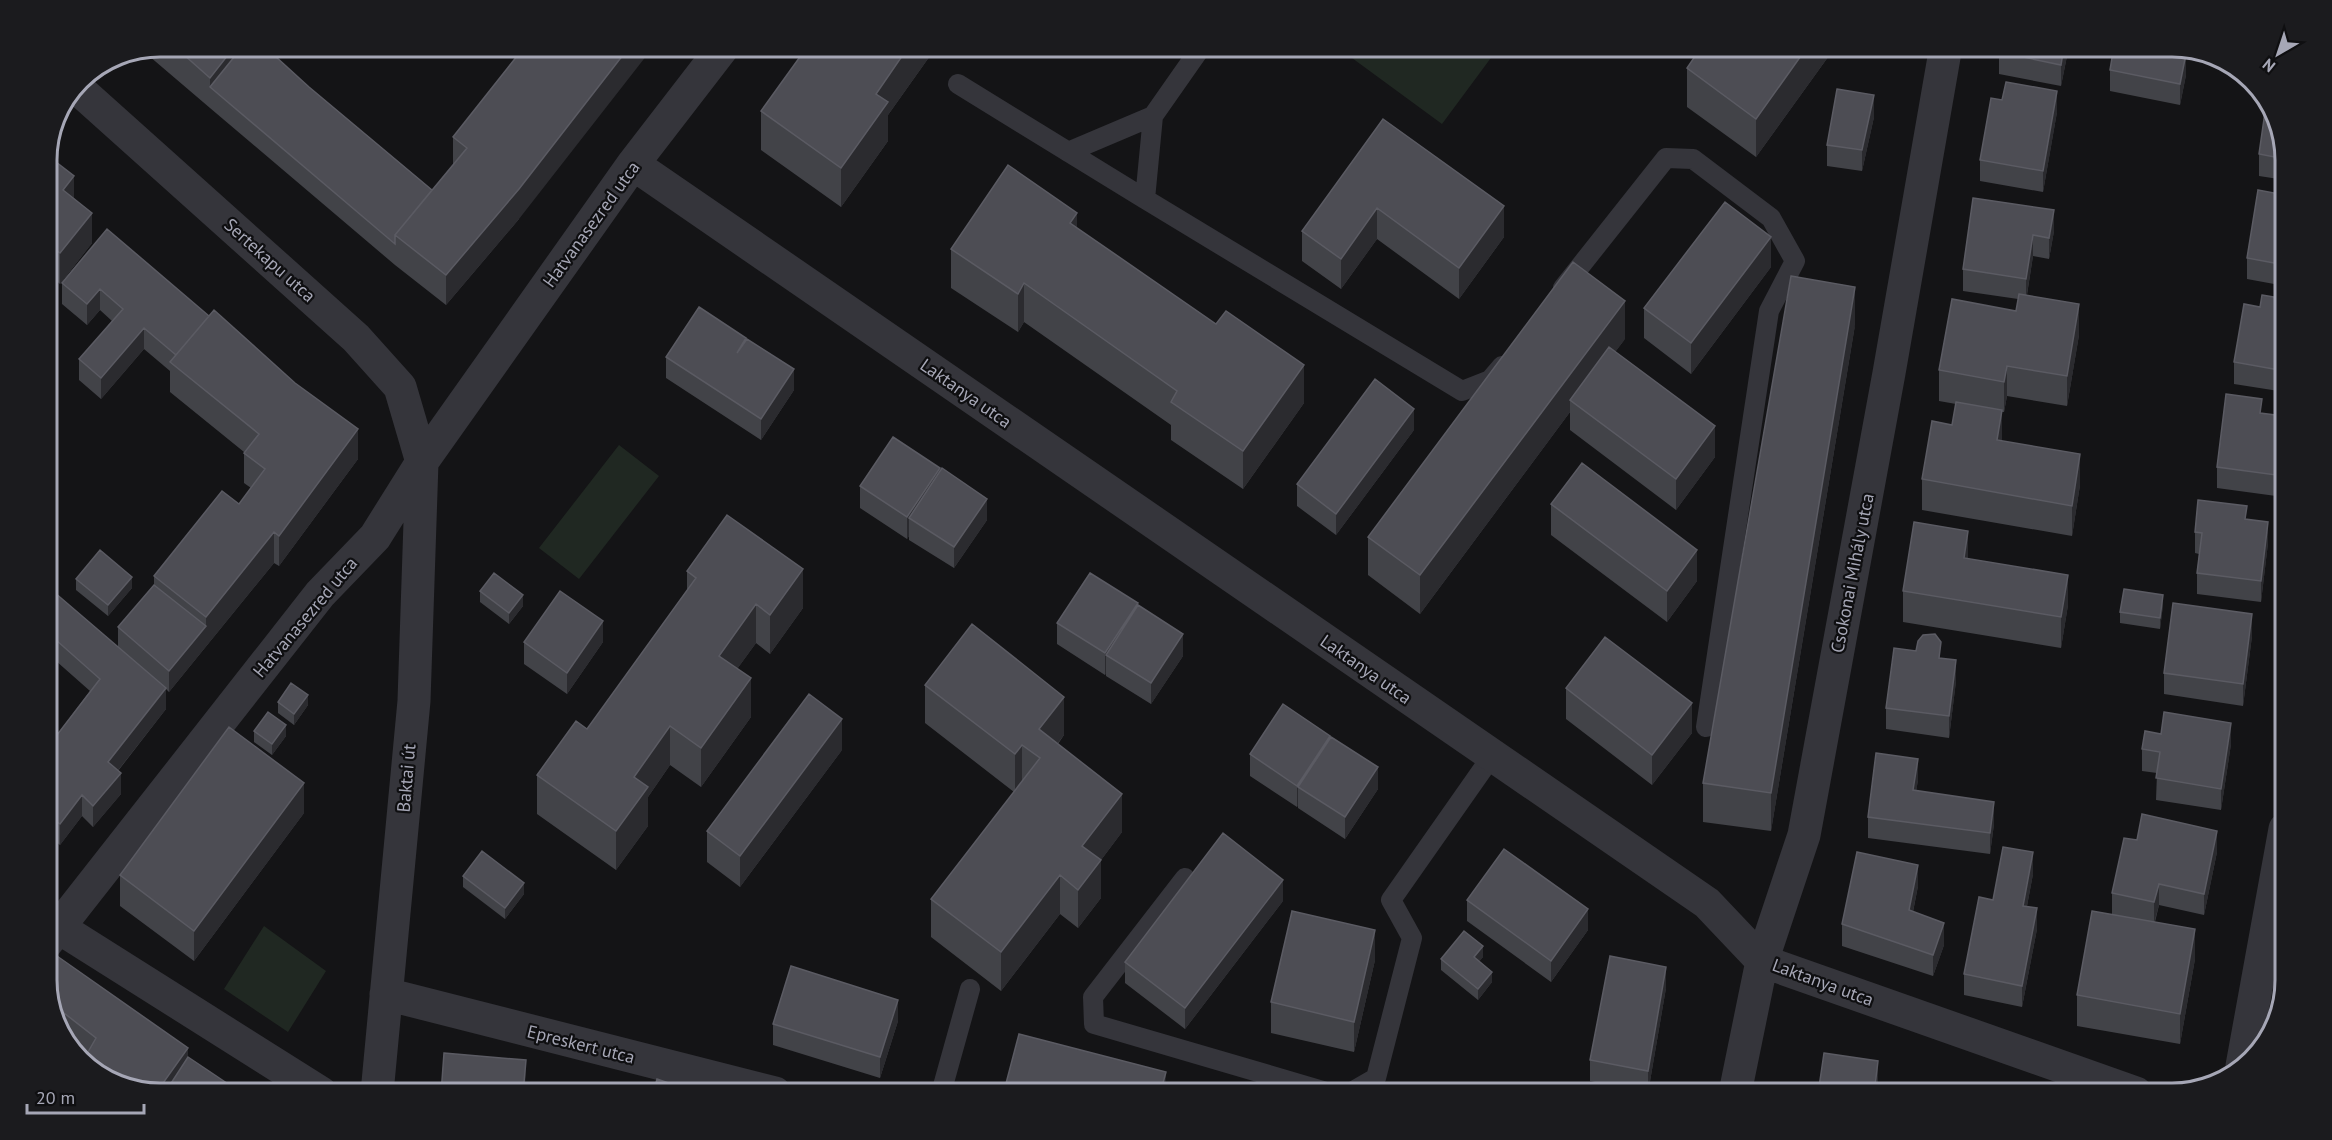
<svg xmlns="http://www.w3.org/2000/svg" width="2332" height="1140" font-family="'PT Sans',sans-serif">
  <rect width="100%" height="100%" fill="#141416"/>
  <path fill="#202822" d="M1337 47H1499L1442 124Z
    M619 445 659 476 579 579 539 548Z
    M264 926 326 971 288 1032 224 989Z"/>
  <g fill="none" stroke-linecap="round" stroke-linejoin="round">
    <path stroke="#35353b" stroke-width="20" d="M1202 46 1153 116 1145 199 1462 391 1490 380 1502 366
      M958 84 1145 199
      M1068 152 1153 116
      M1563 288 1666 158 1693 159 1771 218 1795 261 1769 311 1706 727
      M1185 878 1093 997 1094 1024 1330 1093
      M941 1093 970 989
      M1350 1093 1376 1078 1412 938 1391 900 1492 756"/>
    <path stroke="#35353b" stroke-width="33" d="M76 87 356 338 400 387 422 462 414 701 377 1093
      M633 164 1707 903 1762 961 2136 1093
      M47 917 58 927 321 1093
      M47 942 320 594 375 537 422 462 633 164 724 46
      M386 994 775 1093
      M2242 1066 2285 829
      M1735 1093 1762 961 1804 835 1889 373 1946 46"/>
  </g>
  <path fill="#424348" d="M160 46H264L309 87 432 190 453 165V137L525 46 519 219 446 305 395 265 210 108 142 50Z
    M825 46H937L888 115V141L841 207 761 150V111L819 55Z
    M1836 46 1756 157 1687 107V68Z
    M2000 46H2069L2061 86 1999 74V52Z
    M2110 70 2186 75 2180 105 2110 91Z
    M2057 112 2043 192 1980 181V160Z
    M1874 117 1862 171 1827 166V145Z
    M1383 119 1504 237 1459 299 1377 239 1341 289 1302 261V231Z
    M2285 153V180L2259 176V154Z
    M47 155 74 198 92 243 60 284 47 273Z
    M2285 195V286L2247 279V258Z
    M1973 198 2054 231 2049 259 2033 256 2027 295 2079 335 2067 406 2007 396 2004 412H2002V441L2080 485 2072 536 1922 510V479L1952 425 1956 404 1939 401V370L2016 311 2018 299 1963 291V269Z
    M107 229 358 459 279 566 274 563 169 692 166 689V709L118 771 121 794 93 827 82 816 60 845 47 835V748L90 691 47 653V586L118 647V627L154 585V576L239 504 251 488 244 483V452L170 392V371L144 349 101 399 79 380V359L112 321 100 310 87 325 62 304V283Z
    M1077 229 1304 403 1243 489 1171 440V425L1024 322 1018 332 951 288V249Z
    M1771 267 1691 374 1644 338V308Z
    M2285 299V392L2234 384V362L2260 307Z
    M1855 325 1771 831 1703 822V783Z
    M1625 339 1615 352 1715 457 1676 510 1570 430V412L1420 614 1368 575V537Z
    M666 357 794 390 761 440 666 378Z
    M2262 413 2283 437 2276 496 2217 488V467Z
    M1414 430 1336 535 1297 506V484Z
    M940 471 987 520 954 568 909 540V536L907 539 860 508V486Z
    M1551 504 1697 581 1667 622 1551 535Z
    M2247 519 2268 543 2261 602 2197 594V573L2199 554 2195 553V532Z
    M1968 558 2068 605 2061 648 1903 622V591Z
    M687 571 803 608 770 654 756 643 737 669 751 717 701 787 670 765 648 797V826L616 870 537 814V775L587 729 687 590Z
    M76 579 132 588 108 616 76 590Z
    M480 591 523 606 509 624 480 602Z
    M2163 605 2160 629 2120 623V612Z
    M1138 606 1183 656 1151 704 1106 676V673L1105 675 1057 644V623Z
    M2252 636 2243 706 2164 694V673Z
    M524 642H603L567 694 524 664Z
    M1941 658 1956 681 1949 738 1886 729V708Z
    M925 685 1064 735 1058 744 1122 832 1101 860V898L1078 928 1060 914 1001 991 931 937V899L1014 792 925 723Z
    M1566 688 1692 733 1652 785 1566 719Z
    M278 702 308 705 294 725 278 713Z
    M254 731 286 736 272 755 254 742Z
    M1330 739 1378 789 1345 839 1298 808V805L1297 807 1250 776V754Z
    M2231 744 2221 810 2156 800 2157 773 2142 771V749Z
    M842 750 740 887 707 862V831Z
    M1918 780 1916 791 1994 824 1990 854 1868 838V817Z
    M304 813 194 961 120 906V875Z
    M2137 840 2217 852 2204 915 2159 905 2155 922 2195 959 2180 1044 2077 1026V995L2112 914V893Z
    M2033 874 2027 906 2037 929 2022 1007 1964 995V974L1993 900Z
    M463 876 524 894 505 919 463 887Z
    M1918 886 1913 912 1944 945 1933 976 1842 946V924Z
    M1467 900 1588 930 1551 982 1467 921Z
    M1283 901 1185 1029 1125 983V962Z
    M1483 957 1479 961 1492 982 1478 1000 1441 970V959Z
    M1375 960 1354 1052 1271 1033V1002Z
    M47 988 188 1048 84 1059 66 1044Z
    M1666 988 1648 1093 1590 1081V1060Z
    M898 1021 880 1078 773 1045V1024Z"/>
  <path fill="#2b2b2f" d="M235 46H252L210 87V78Z
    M630 46H654L519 219 446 305V275Z
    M909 46H937L888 115V141L841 207V168L876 94Z
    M1808 46H1836L1756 157V119Z
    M2064 46H2069L2061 86V65Z
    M2186 54V75L2180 105V84Z
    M2057 91V112L2043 192V171Z
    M1874 95V117L1862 171V150Z
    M74 176V207L63 190Z
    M1504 206V237L1459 299V268Z
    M1377 208V239L1341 289V259Z
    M2054 210V231L2049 259V238Z
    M92 213V243L60 284V253Z
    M1077 213V251L1070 223Z
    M2033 235V256L2026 300V279Z
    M1771 237V267L1691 374V343Z
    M1024 283V322L1018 332V294Z
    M1855 287V325L1771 831V793Z
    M100 289V310L87 325V304Z
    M1625 301V339L1576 404 1570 400V412L1420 614V575Z
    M2079 304V335L2067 406V376Z
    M144 328V349L101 399V378Z
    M1304 365V403L1243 489V451Z
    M2007 366V396L2004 412V382Z
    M794 369V390L761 440V419Z
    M1414 409V430L1336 535V514Z
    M2002 410V441L1997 440Z
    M2283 416V437L2276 496V475Z
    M1715 426V457L1676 510V479Z
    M358 429V459L279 566V536Z
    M2080 454V485L2072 536V506Z
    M940 468V489L909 518V536L907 539V517Z
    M987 499V520L954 568V547Z
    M2268 522V543L2261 602V581Z
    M1968 531V562L1964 558Z
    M274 532V563L169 692V671L206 626V617Z
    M1697 550V581L1667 622V591Z
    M803 569V608L770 654V615Z
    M2068 575V605L2061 648V617Z
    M132 577V588L108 616V605Z
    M523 595V606L509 624V613Z
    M2163 595V605L2160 629V618Z
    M1138 603V624L1106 655V673L1105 675V653Z
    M756 604V643L719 694V656Z
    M2252 614V636L2243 706V684Z
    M603 621V642L567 694V673Z
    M1183 634V656L1151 704V683Z
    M1956 660V681L1949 738V716Z
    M751 678V717L701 787V748Z
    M166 688V709L108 783V762Z
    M308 695V705L294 725V714Z
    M1064 697V735L1040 766 1039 729Z
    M1692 703V733L1652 785V755Z
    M842 719V750L740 887V856Z
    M2231 723V744L2221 810V789Z
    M286 725V736L272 755V744Z
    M670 726V765L648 797V826L616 870V831L634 777Z
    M1330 736V757L1298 787V805L1297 807V786Z
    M1022 745V783L1015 793V754Z
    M1918 759V780L1913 812V790Z
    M1378 767V789L1345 839V817Z
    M121 773V794L93 827V806Z
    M304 783V813L194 961V931Z
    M1122 794V832L1101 860V898L1078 928V890L1082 846Z
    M82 795V816L60 845V824Z
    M1994 802V824L1990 854V833Z
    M2217 831V852L2204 915V894Z
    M2033 852V874L2023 927V906Z
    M1918 865V886L1909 931V910Z
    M1060 875V914L1001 991V952Z
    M1283 880V901L1185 1029V1008Z
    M524 883V894L505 919V908Z
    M2159 884V905L2154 923V902Z
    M2037 908V929L2022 1007V986Z
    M1588 909V930L1551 982V961Z
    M1944 923V945L1933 976V955Z
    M2195 929V959L2180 1044V1014Z
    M1375 930V960L1354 1052V1022Z
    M1483 946V957L1474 968V957Z
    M1666 967V988L1648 1093V1071Z
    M1492 972V982L1478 1000V989Z
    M898 1000V1021L880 1078V1057Z
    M64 1013V1038L58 1021Z
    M188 1048V1078L178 1094 156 1093Z
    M526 1060 525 1094H523Z
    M1878 1061V1083L1877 1094H1874Z
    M1166 1072 1165 1094H1160Z"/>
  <path fill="#4d4d54" stroke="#5b5b63" stroke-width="1.5" d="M174 46H235L210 78Z
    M243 46H264L309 87 432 190 395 235V244L210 87Z
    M525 46H630L519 189 446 275 395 235 467 148 453 137Z
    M825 46H909L876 94 888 102 841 168 761 111 807 47 819 55Z
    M1702 46H1808L1756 119 1687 68Z
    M2000 46H2064L2061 65 1999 52Z
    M2114 46H2152L2186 54 2180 84 2110 70Z
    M2006 82 2057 91 2043 171 1980 160 1991 98 2002 100Z
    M1837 89 1874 95 1862 150 1827 145Z
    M2267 98 2285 153V159L2259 154Z
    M1383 119 1504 206 1459 268 1377 208 1341 259 1302 231Z
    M47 155 74 176 63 190 92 213 60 253 47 243Z
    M1008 165 1077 213 1070 223 1216 324 1226 311 1304 365 1243 451 1171 402 1177 391 1024 283 1018 294 951 249Z
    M2258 190 2285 195V265L2247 258Z
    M1973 198 2054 210 2049 238 2033 235 2026 279 1963 269Z
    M1725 202 1771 237 1691 343 1644 308Z
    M107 229 209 316 176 355 144 328 101 378 79 359 123 309 100 289 87 304 62 283Z
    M1573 262 1625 301 1420 575 1368 537Z
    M1791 276 1855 287 1771 793 1703 783Z
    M2019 294 2079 304 2067 376 2007 366 2004 382 1939 370 1952 299 2016 311Z
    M2262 295 2285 299V371L2234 362 2244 304 2260 307Z
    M699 307 746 338 737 353 747 339 794 369 761 419 666 357Z
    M214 310 295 383 358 429 279 536 274 532 206 617 154 576 222 491 239 504 265 469 244 453 259 434 170 362Z
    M1609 347 1715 426 1676 479 1570 400Z
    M1375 379 1414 409 1336 514 1297 484Z
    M2226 394 2262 399 2260 413 2283 416 2276 475 2217 467Z
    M1956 402 2002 410 1997 440 2080 454 2072 506 1922 479 1932 421 1952 425Z
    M893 437 940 468 907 517 860 486Z
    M1582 463 1697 550 1667 591 1551 504Z
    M942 468 987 499 954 547 909 518Z
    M2198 500 2247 506 2245 519 2268 522 2261 581 2197 573 2202 533 2195 532Z
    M727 515 803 569 770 615 756 604 719 656 751 678 701 748 670 726 634 777 648 787 616 831 537 775 576 721 587 729 696 578 687 571Z
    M1914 522 1968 531 1964 558 2068 575 2061 617 1903 591Z
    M100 550 132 577 108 605 76 579Z
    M494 573 523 595 509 613 480 591Z
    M1090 573 1138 603 1105 653 1057 623Z
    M154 585 206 626 169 671 118 627Z
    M47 586 166 688 108 762 121 773 93 806 82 795 60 824 47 814V748L100 679 47 632Z
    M2124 589 2163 595 2160 618 2120 612Z
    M560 591 603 621 567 673 524 642Z
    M2173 603 2252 614 2243 684 2164 673Z
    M1138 605 1183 634 1151 683 1106 655Z
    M972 624 1064 697 1039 729 1122 794 1082 846 1101 860 1078 890 1060 875 1001 952 931 899 1040 758 1022 745 1015 754 925 685Z
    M1935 634 1941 642 1939 658 1956 660 1949 716 1886 708 1894 648 1916 651 1918 641 1923 635Z
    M1605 637 1692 703 1652 755 1566 688Z
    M291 683 308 695 294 714 278 702Z
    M809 694 842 719 740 856 707 831Z
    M1283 704 1330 736 1297 786 1250 754Z
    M268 712 286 725 272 744 254 731Z
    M2164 712 2231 723 2221 789 2156 778 2160 752 2142 749 2145 731 2161 734Z
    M229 727 304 783 194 931 120 875Z
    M1331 737 1378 767 1345 817 1298 787Z
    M1876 753 1918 759 1913 790 1994 802 1990 833 1868 817Z
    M2142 814 2217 831 2204 894 2159 884 2154 902 2112 893 2124 838 2137 840Z
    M1223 833 1283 880 1185 1008 1125 962Z
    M2003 847 2033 852 2023 906 2037 908 2022 986 1964 974 1979 897 1993 900Z
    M1504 849 1588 909 1551 961 1467 900Z
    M482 851 524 883 505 908 463 876Z
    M1857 852 1918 865 1909 910 1944 923 1933 955 1842 924Z
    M1292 911 1375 930 1354 1022 1271 1002Z
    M2092 911 2195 929 2180 1014 2077 995Z
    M1464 931 1483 946 1474 957 1492 972 1478 989 1441 959Z
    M47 949 188 1048 156 1093 110 1082 84 1059 96 1038 64 1013 58 1021 47 988Z
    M1610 956 1666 967 1648 1071 1590 1060Z
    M791 966 898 1000 880 1057 773 1024Z
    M1019 1034 1166 1072 1160 1094H1015L1004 1091Z
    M444 1053 526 1060 523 1094H441Z
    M1824 1053 1878 1061 1874 1094H1818Z
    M188 1057 243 1094H164Z
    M657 1079 700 1094H653Z
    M1259 1088 1276 1094H1257Z
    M1229 1090 1242 1094H1228Z"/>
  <g text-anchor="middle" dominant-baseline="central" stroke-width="4.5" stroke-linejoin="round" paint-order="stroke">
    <g font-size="18" fill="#a6a7b6" stroke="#0f0f11">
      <text transform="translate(591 224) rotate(-54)">Hatvanasezred utca</text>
      <text transform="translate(270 260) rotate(42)">Sertekapu utca</text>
      <text transform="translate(966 393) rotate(35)">Laktanya utca</text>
      <text transform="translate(1852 573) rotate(-79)">Csokonai Mihály utca</text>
      <text transform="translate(305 617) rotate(-50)">Hatvanasezred utca</text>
      <text transform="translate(1366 669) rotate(35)">Laktanya utca</text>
      <text transform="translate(406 778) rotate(-85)">Baktai út</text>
      <text transform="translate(1823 982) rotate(20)">Laktanya utca</text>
      <text transform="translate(581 1044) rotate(14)">Epreskert utca</text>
    </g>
  </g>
  <path d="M0 0H2332V1140H0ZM160 57H2172A103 103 0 0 1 2275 160V980A103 103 0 0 1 2172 1083H160A103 103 0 0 1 57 980V160A103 103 0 0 1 160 57Z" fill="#1b1b1e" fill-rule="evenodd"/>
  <path fill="none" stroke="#a6a7b6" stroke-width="3" d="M160 57H2172A103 103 0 0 1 2275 160V980A103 103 0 0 1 2172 1083H160A103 103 0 0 1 57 980V160A103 103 0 0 1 160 57Z"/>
  <g transform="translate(2278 54) rotate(219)" stroke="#0f0f11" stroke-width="4.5" paint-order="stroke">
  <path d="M0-4.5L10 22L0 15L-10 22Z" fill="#a6a7b6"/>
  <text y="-9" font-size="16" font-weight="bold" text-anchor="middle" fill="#a6a7b6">N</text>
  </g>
  <path d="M27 1104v9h117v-9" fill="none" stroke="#a6a7b6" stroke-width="3"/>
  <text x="36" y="1104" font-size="18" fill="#a6a7b6" stroke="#0f0f11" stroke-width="4.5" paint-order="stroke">20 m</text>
</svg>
